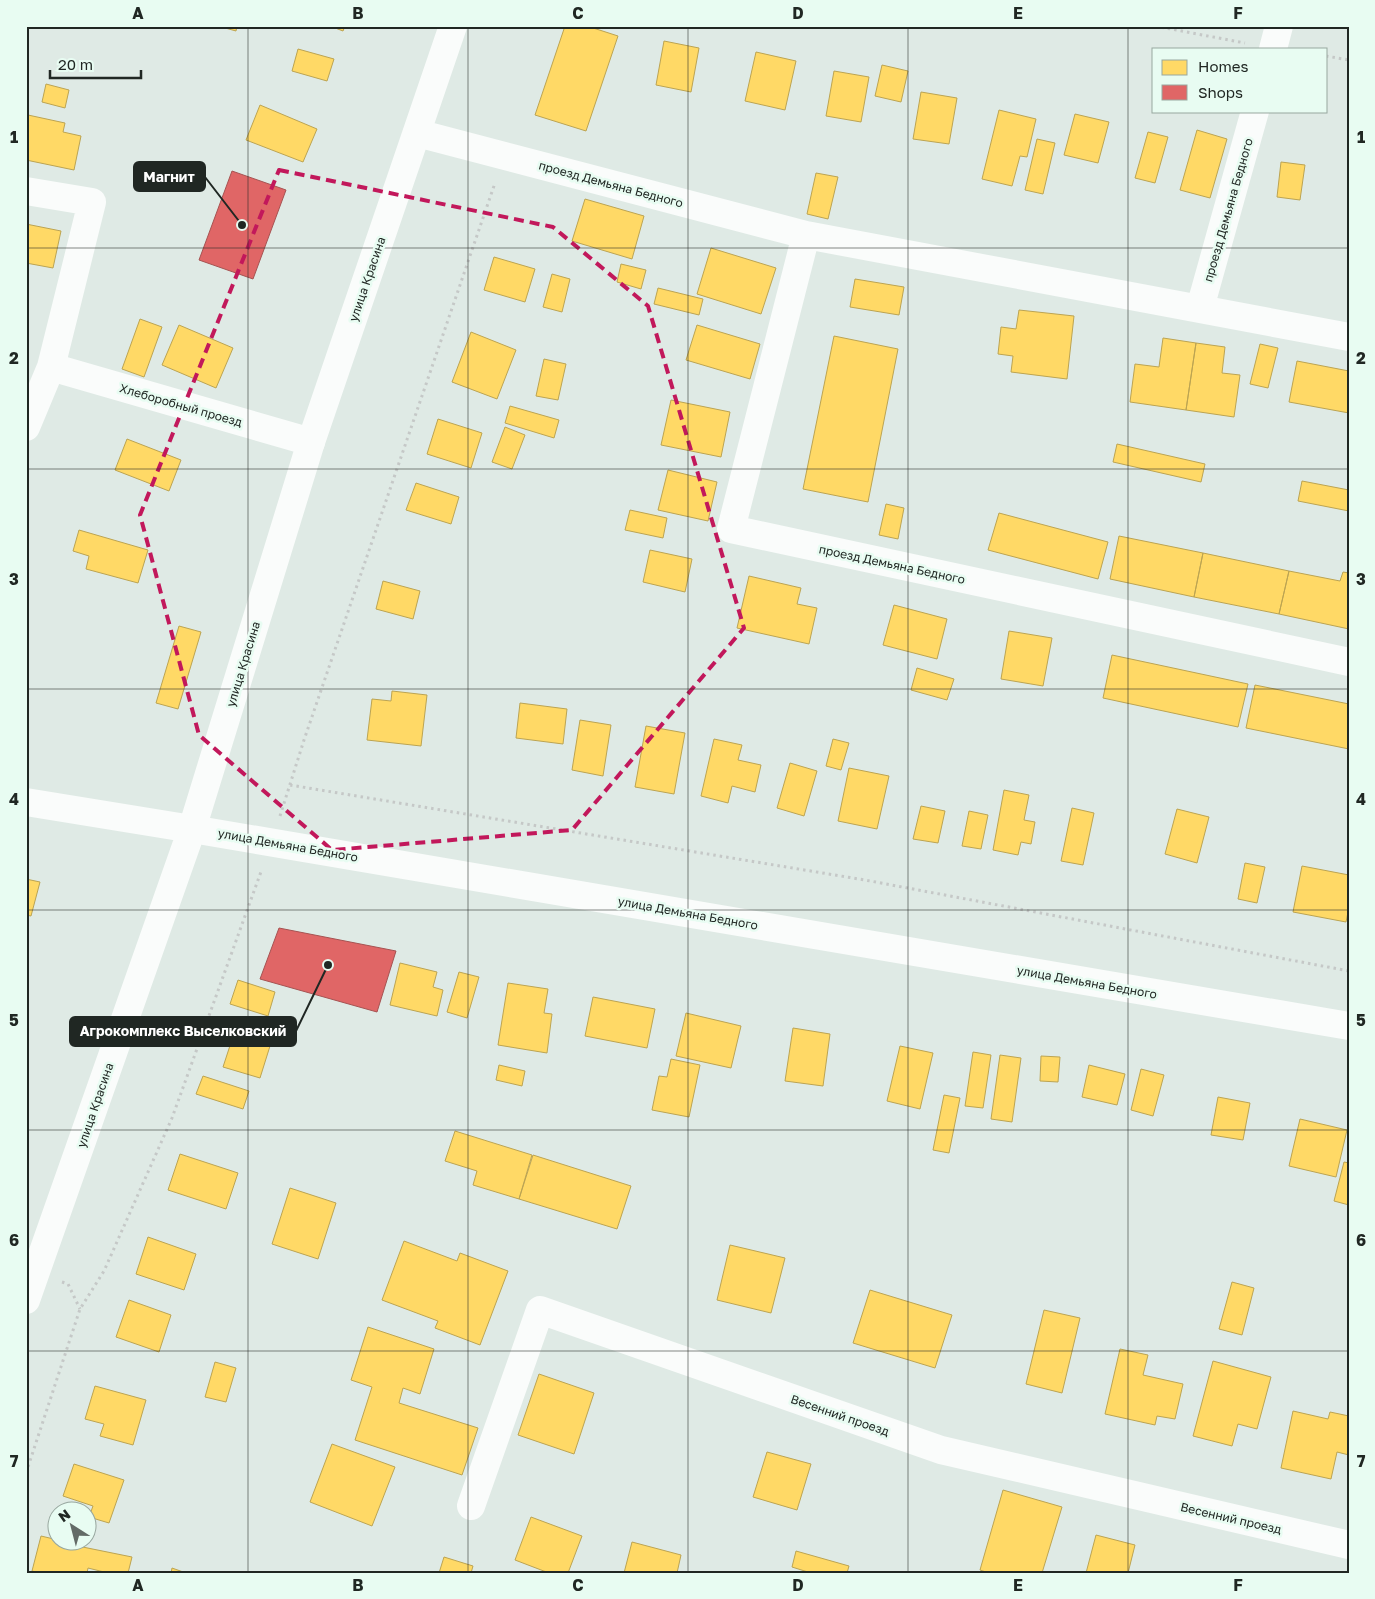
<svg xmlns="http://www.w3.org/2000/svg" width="1375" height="1599" font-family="'Golos Text',sans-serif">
  <rect width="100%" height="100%" fill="#dfeae5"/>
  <path fill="#ffd966" stroke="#bca452" d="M218 26H237L236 31Z
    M330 26H345L343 31Z
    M565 26H587L618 36 586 131 535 115Z
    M664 41 699 48 691 92 656 85Z
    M298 49 334 59 327 81 292 71Z
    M756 52 796 61 785 110 745 101Z
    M882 65 908 71 901 102 875 96Z
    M834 71 869 77 861 122 826 116Z
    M46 84 69 90 65 108 42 102Z
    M921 92 957 98 949 144 913 139Z
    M260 105 317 129 303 162 246 140Z
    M999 110 1036 119 1027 157 1020 156 1012 186 982 179Z
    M1075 114 1109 122 1098 163 1064 155Z
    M28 115 65 123 63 132 81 136 74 170 26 160V123Z
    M1197 130 1227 139 1210 198 1180 190Z
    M1148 132 1168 137 1155 183 1135 178Z
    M1037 139 1055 143 1043 194 1025 190Z
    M1281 162 1305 165 1300 200 1277 197Z
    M816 173 838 177 828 219 807 214Z
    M585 199 644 216 632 259 572 241Z
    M26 224 61 231 53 268 26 263Z
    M711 248 776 268 761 314 697 294Z
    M494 257 535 269 525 302 484 290Z
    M621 264 646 270 641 289 617 282Z
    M552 274 570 279 562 312 543 307Z
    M855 279 904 287 899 315 850 307Z
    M658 288 703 299 699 315 654 304Z
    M1019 310 1074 316 1067 379 1011 372 1013 356 998 354 1001 327 1016 329Z
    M140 319 162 327 144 377 122 369Z
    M179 325 233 348 216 388 162 365Z
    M697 325 760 344 750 379 686 360Z
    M471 332 516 350 497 399 452 382Z
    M834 336 898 349 868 502 803 489Z
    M1163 338 1196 343 1186 410 1130 402 1135 364 1159 367Z
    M1196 343 1225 347 1222 373 1240 375 1234 417 1186 410Z
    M1260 344 1278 348 1268 388 1250 384Z
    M544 359 566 364 558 400 536 396Z
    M1297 361 1349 371V413L1289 402Z
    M671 400 730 412 721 457 661 445Z
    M510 406 559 420 554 438 505 423Z
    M438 419 482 433 471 468 427 454Z
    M505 427 525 435 512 469 492 462Z
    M127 439 181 460 169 491 115 470Z
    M1117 444 1205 464 1201 482 1113 462Z
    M668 470 717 482 708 521 658 510Z
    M1302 481 1349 490V511L1298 501Z
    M416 483 459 497 451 524 406 510Z
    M886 504 904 508 898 539 879 535Z
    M630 510 667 518 663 538 625 530Z
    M999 513 1108 542 1098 579 988 550Z
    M79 530 148 550 138 583 86 569 89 556 73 551Z
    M1119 536 1203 553 1194 597 1110 579Z
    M650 550 692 559 685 592 643 582Z
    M1203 553 1289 571 1279 614 1194 597Z
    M1289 571 1340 581 1343 572 1349 573V629L1279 614Z
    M749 576 801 588 797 604 817 608 809 644 737 628Z
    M383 581 420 591 413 619 376 609Z
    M894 605 947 619 937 659 883 645Z
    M179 626 201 632 178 709 156 703Z
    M1009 631 1052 638 1043 686 1001 679Z
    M1112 655 1248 684 1238 727 1103 698Z
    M917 668 954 679 947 700 911 690Z
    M1255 685 1349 704V749L1246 728Z
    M392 691 427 695 421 746 367 740 372 699 391 701Z
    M520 703 567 709 563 744 516 738Z
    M580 720 611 725 603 776 572 770Z
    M646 726 685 733 674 794 635 787Z
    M714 739 742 745 738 760 761 765 755 792 732 786 728 803 701 796Z
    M833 739 849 743 841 770 826 766Z
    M790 763 817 771 804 816 777 808Z
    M849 768 889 776 877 829 838 821Z
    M1004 790 1029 795 1024 820 1035 822 1031 844 1021 842 1018 855 993 850Z
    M921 806 945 811 938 843 913 839Z
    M1072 808 1094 813 1083 865 1061 861Z
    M1177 809 1209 817 1197 863 1165 854Z
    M969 811 988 815 981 849 962 846Z
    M1245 863 1265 867 1257 903 1238 899Z
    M1302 866 1349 875V907L1346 922 1293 912Z
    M26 879 40 882 31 916 26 915Z
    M400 963 437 972 433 987 443 990 437 1016 390 1005Z
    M459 972 479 977 467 1018 447 1012Z
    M238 980 275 992 268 1016 230 1004Z
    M508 983 548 989 544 1013 552 1014 547 1053 498 1045Z
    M593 997 655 1009 647 1048 585 1036Z
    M686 1013 741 1026 731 1068 676 1056Z
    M239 1018 275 1030 260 1078 223 1067Z
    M793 1028 830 1034 823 1086 785 1081Z
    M900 1046 933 1053 920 1109 887 1101Z
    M973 1052 991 1055 983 1108 965 1106Z
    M1000 1055 1021 1058 1012 1122 991 1119Z
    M1041 1056 1060 1057 1058 1082 1040 1081Z
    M671 1059 700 1065 689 1117 652 1110 659 1076 667 1077Z
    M499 1065 525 1071 522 1086 496 1080Z
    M1089 1065 1125 1074 1117 1105 1082 1097Z
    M1141 1069 1164 1075 1153 1116 1131 1110Z
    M203 1076 249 1091 243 1109 196 1094Z
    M944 1095 960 1098 949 1153 933 1150Z
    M1218 1097 1250 1103 1243 1140 1211 1135Z
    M1300 1119 1347 1130 1336 1177 1289 1166Z
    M455 1131 532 1155 519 1199 473 1185 477 1171 445 1161Z
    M180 1154 238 1173 226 1209 168 1190Z
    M533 1155 631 1186 617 1229 519 1199Z
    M1344 1162 1349 1163V1205L1334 1201Z
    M290 1188 336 1203 318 1259 272 1244Z
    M148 1237 196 1254 184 1290 136 1274Z
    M404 1241 457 1261 460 1253 508 1271 480 1345 435 1328 438 1321 382 1300Z
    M730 1245 785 1258 771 1313 717 1300Z
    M1232 1282 1254 1288 1242 1335 1219 1329Z
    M870 1290 952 1315 935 1368 853 1343Z
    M129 1300 171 1315 159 1352 116 1337Z
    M1044 1310 1080 1318 1062 1393 1026 1384Z
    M368 1327 434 1349 420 1394 403 1388 399 1403 478 1428 462 1475 355 1440 372 1387 351 1380Z
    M1120 1349 1148 1355 1143 1375 1183 1384 1175 1419 1157 1416 1155 1425 1105 1414Z
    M1213 1361 1271 1377 1257 1429 1238 1424 1232 1446 1193 1436Z
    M215 1362 236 1368 226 1402 205 1397Z
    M539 1374 594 1393 574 1454 518 1435Z
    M95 1386 146 1400 133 1445 100 1436 104 1424 85 1419Z
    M1293 1411 1328 1419 1330 1412 1349 1416V1455L1337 1452 1331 1479 1281 1468Z
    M332 1444 395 1467 372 1526 310 1502Z
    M767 1452 811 1464 797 1510 753 1497Z
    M74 1464 124 1480 109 1523 89 1517 93 1506 63 1496Z
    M1003 1490 1062 1507 1042 1573H989L980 1570Z
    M531 1517 582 1536 568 1573H549L515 1560Z
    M1096 1535 1135 1545 1128 1573H1086Z
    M41 1536 58 1540V1542L132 1557 128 1573H108L88 1568 87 1573H40L32 1571Z
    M632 1542 681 1555 677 1573H624Z
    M796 1551 849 1566 847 1573H811L792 1567Z
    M444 1557 473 1566 471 1573H439Z
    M172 1568 186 1573H171Z"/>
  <path fill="#e06666" stroke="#a65352" d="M232 171 286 190 253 279 199 260Z
    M279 928 396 951 377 1012 260 979Z"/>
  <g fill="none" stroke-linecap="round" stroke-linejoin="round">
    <path stroke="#c5c8c7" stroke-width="3" stroke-dasharray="2.5 4" stroke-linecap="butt" d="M1155 26 1245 43
      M1326 56 1349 60
      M290 785 865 880 1349 971
      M280 816 304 740 495 183
      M62 1282 68 1284 80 1309
      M26 1473 80 1309 104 1271 172 1118 262 869"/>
    <path stroke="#fafcfb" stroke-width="28" d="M1273 49 1279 26
      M417 133 806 235 1349 337
      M26 191 92 202 51 367
      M806 235 731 529 1349 662
      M1200 308 1255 111
      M26 427 51 367 311 442
      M471 1506 540 1310 941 1450 1349 1545"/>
    <path stroke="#fafcfb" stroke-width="28" d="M26 802 192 829 1349 1026
      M26 1300 192 829 311 442 453 26"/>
  </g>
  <path fill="none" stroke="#c2185b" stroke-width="4" stroke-dasharray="10 6" stroke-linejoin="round" d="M279 170 553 227 648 306 744 628 572 830 332 850 199 735 140 515Z"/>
  <path fill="none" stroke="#202723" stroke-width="1" stroke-opacity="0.55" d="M248 26V1573M468 26V1573M688 26V1573M908 26V1573M1128 26V1573M26 248H1349M26 469H1349M26 689H1349M26 910H1349M26 1130H1349M26 1351H1349"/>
  <g text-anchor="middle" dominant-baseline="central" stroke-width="5" stroke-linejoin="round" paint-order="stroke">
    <g font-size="12" fill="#202723" stroke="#e8fcf2">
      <text transform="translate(611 184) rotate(15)">проезд Демьяна Бедного</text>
      <text transform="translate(1228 210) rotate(-74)">проезд Демьяна Бедного</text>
      <text transform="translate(367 279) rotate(-71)">улица Красина</text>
      <text transform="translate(181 405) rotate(16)">Хлеборобный проезд</text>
      <text transform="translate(892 564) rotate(12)">проезд Демьяна Бедного</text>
      <text transform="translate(243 664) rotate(-73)">улица Красина</text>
      <text transform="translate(288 845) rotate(10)">улица Демьяна Бедного</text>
      <text transform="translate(688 913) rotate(10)">улица Демьяна Бедного</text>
      <text transform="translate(1087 982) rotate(10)">улица Демьяна Бедного</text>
      <text transform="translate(95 1105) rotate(-71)">улица Красина</text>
      <text transform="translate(840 1415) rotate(19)">Весенний проезд</text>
      <text transform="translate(1231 1518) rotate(13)">Весенний проезд</text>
    </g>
  </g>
  <path fill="none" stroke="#202723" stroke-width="2" d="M242 225L205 177M328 965L296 1031"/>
  <g fill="#202723" stroke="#e8fcf2" stroke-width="2">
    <circle cx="242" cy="225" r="5"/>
    <circle cx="328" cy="965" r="5"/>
  </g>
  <g fill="#202723" stroke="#202723" stroke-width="2">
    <rect x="134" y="162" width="71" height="29" rx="5"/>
    <rect x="70" y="1017" width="226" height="29" rx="5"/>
  </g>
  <g font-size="14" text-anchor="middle" font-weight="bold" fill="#fff">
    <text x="169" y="182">Магнит</text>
    <text x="183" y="1036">Агрокомплекс Выселковский</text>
  </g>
  <rect width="1375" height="1599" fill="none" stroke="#e8fcf2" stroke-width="55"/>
  <rect x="1152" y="48" width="175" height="65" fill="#e8fcf2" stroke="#98a79f"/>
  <rect x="1162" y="60" width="25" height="15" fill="#ffd966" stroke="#98a79f"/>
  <text x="1198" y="72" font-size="15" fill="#202723">Homes</text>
  <rect x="1162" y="85" width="25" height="15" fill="#e06666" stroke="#98a79f"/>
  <text x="1198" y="98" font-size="15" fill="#202723">Shops</text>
  <g transform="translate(72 1526) rotate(324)"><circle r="24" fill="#e8fcf2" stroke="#98a79f"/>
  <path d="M0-4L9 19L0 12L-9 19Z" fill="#636b67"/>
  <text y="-8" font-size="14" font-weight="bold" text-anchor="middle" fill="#202723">N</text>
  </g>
  <path d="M50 70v8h91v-8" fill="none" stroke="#202723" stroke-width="2.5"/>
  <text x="58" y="70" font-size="15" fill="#202723" stroke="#e8fcf2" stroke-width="4" paint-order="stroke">20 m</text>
  <rect x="28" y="28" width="1320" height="1544" fill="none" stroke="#202723" stroke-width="2"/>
  <g font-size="16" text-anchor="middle" font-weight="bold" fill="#202723">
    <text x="138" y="19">A</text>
    <text x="358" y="19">B</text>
    <text x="578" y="19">C</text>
    <text x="798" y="19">D</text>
    <text x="1018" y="19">E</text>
    <text x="1238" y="19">F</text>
    <text x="14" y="143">1</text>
    <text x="1361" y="143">1</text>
    <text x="14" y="364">2</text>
    <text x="1361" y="364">2</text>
    <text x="14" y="585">3</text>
    <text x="1361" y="585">3</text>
    <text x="14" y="805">4</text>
    <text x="1361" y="805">4</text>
    <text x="14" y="1026">5</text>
    <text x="1361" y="1026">5</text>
    <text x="14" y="1246">6</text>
    <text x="1361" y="1246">6</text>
    <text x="14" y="1467">7</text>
    <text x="1361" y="1467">7</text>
    <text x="138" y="1591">A</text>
    <text x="358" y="1591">B</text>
    <text x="578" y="1591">C</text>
    <text x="798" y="1591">D</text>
    <text x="1018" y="1591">E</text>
    <text x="1238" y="1591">F</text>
  </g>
</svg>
